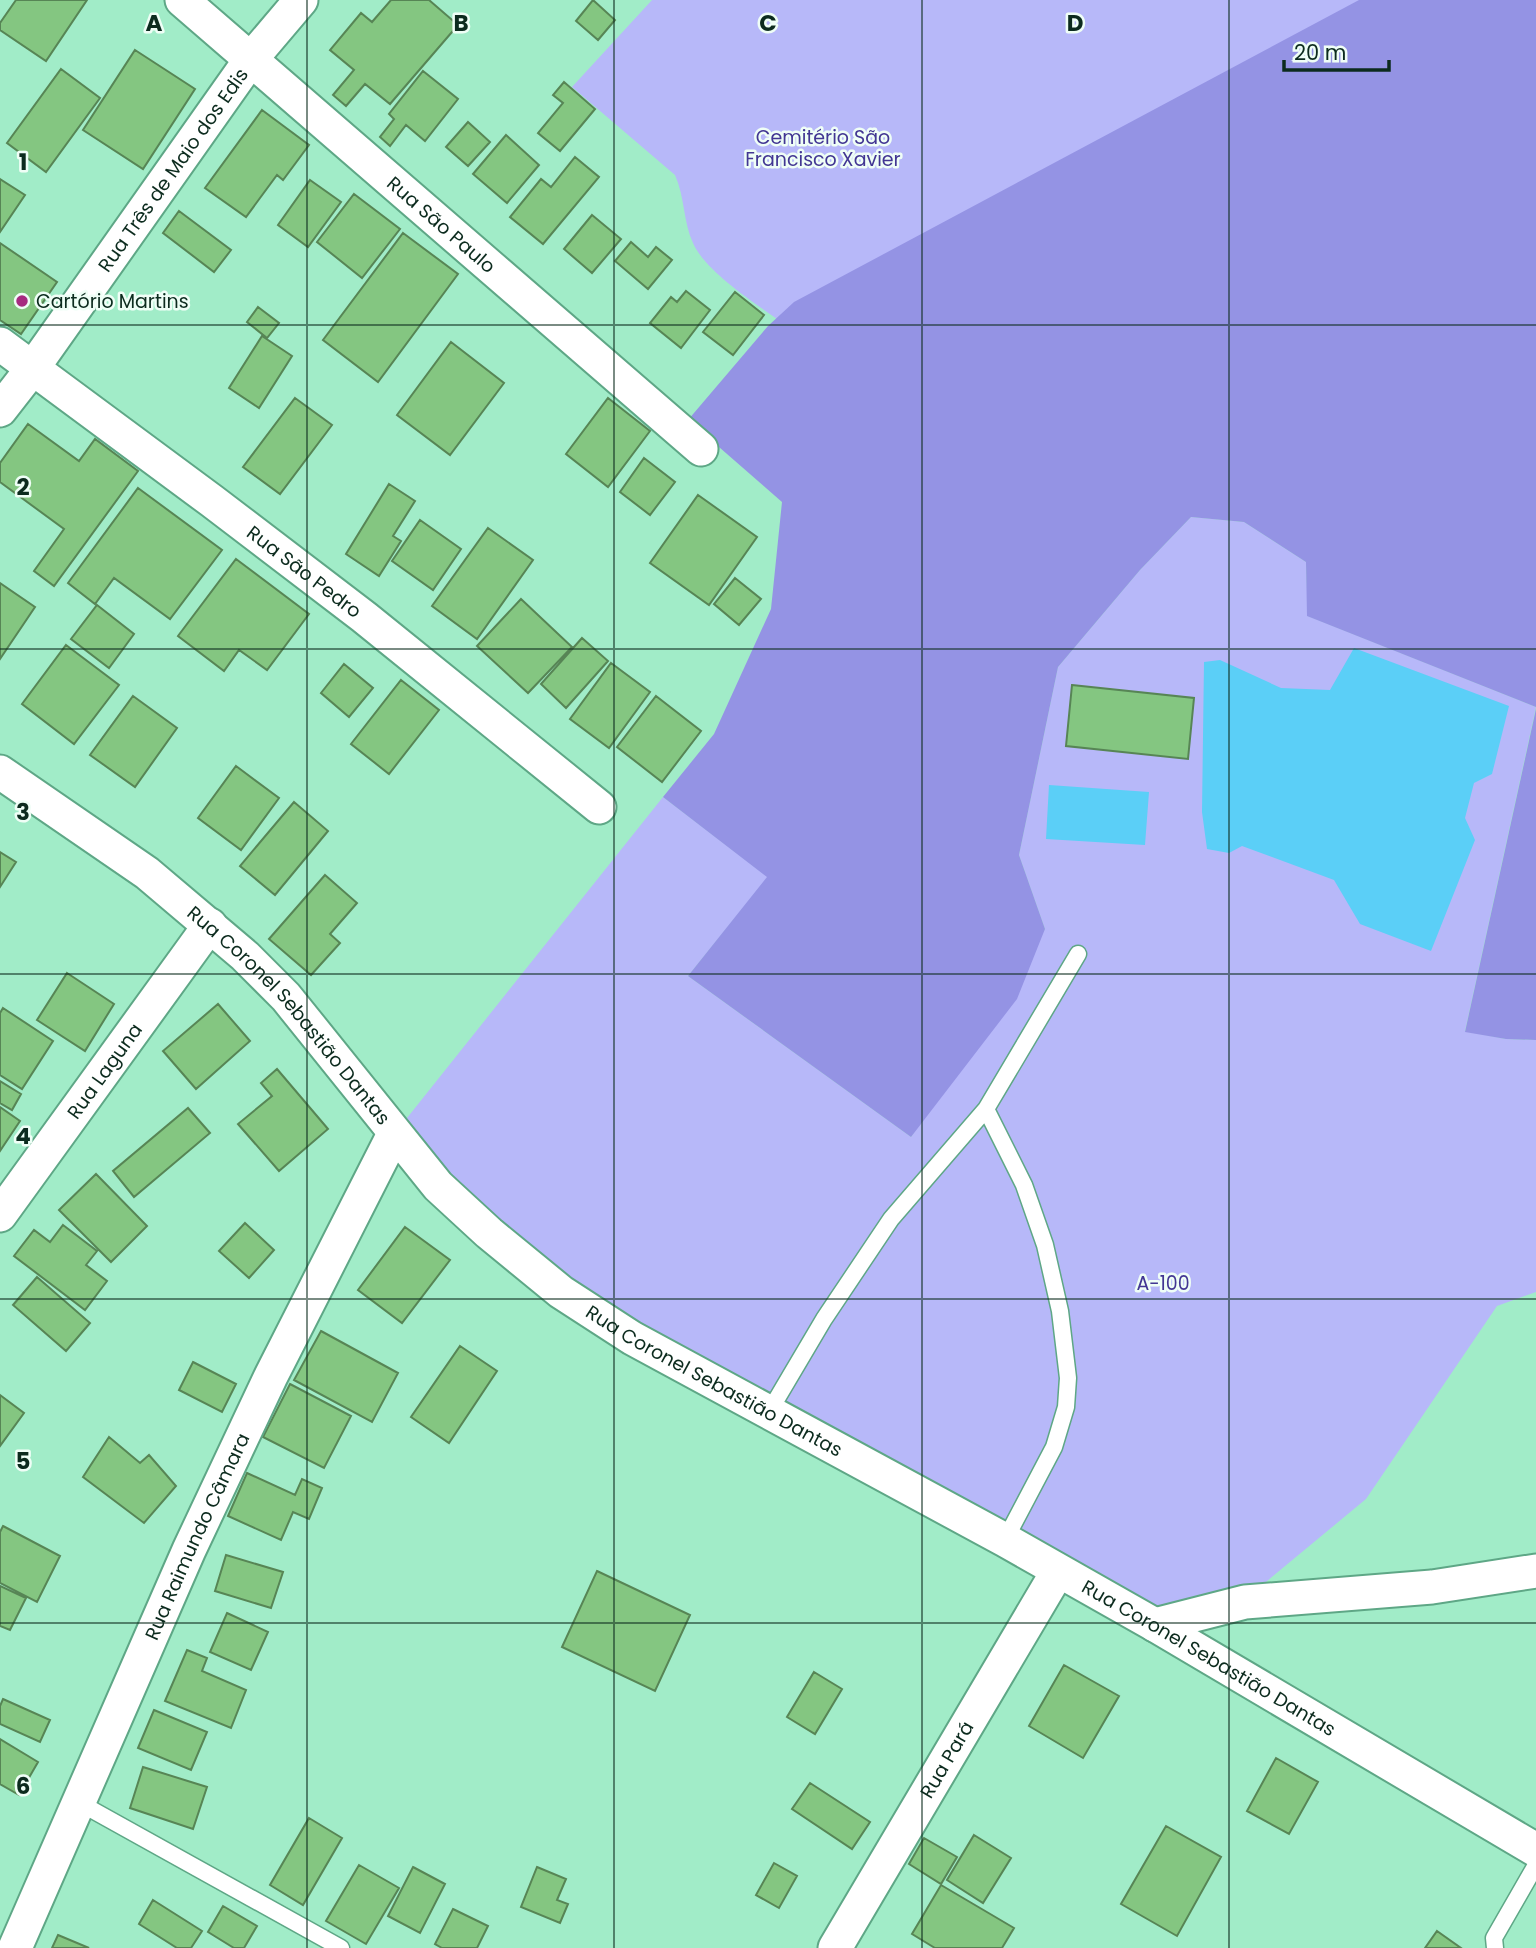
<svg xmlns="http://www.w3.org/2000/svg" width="1536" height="1948" font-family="Poppins,sans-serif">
  <rect width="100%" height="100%" fill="#a1ecc8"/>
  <path fill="#b7b8f9" d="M652 0H1412L794 331C766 310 707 275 693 243 683 222 685 197 675 175L572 87Z
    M1191 517 1244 522 1306 562 1308 616 1536 707 1465 1031 1506 1039 1536 1040V1292L1497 1306 1366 1499 1261 1586 1156 1613 666 1339 592 1294 504 1225 443 1168 403 1123 663 797 768 877 688 976 911 1137 1045 929 1019 855 1058 667 1140 570Z"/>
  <path fill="#9493e4" d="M1359 0H1536V707L1307 616 1306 562 1244 522 1191 517 1140 570 1058 667 1019 855 1045 929 1017 999 911 1137 688 976 767 877 663 797 714 734 771 609 782 502 688 420 768 326 794 302Z
    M1536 709V1040L1506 1039 1465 1032Z"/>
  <path fill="#5bcff7" d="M1354 648 1509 706 1492 774 1474 783 1465 818 1475 840 1431 951 1360 924 1334 880 1242 846 1229 853 1207 849 1202 812 1204 662 1220 660 1281 688 1330 690Z
    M1049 785 1149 792 1145 845 1046 839Z"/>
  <path fill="#84c681" stroke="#578555" stroke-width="2" d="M16 0H87L46 61 0 30V23Z
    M391 0H429L458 25 390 104 365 84 346 106 333 95 354 70 330 50 361 13 372 22Z
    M593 0 615 20 598 40 576 21Z
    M135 50 195 89 143 169 83 130Z
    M61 69 100 98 46 172 7 143Z
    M423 71 458 99 425 141 406 125 390 146 380 137 394 119 389 114Z
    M564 82 595 109 560 151 538 133 563 103 553 95Z
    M262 110 309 145 283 180 277 175 246 217 205 188Z
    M468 122 490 142 468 166 446 147Z
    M506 135 539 165 507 203 473 174Z
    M575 157 599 177 543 244 510 217 541 179 551 187Z
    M0 179 25 195 0 232Z
    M310 180 341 202 308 247 278 225Z
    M354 194 400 229 362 278 317 242Z
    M179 211 231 250 214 272 163 233Z
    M592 215 621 239 592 273 564 249Z
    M403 233 458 274 378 382 323 340Z
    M631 242 648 257 656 247 672 260 648 289 615 261Z
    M0 243 57 282 21 334 0 320Z
    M686 291 710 310 681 348 650 323 671 297 677 302Z
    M735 292 764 315 733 355 703 332Z
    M258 307 279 323 267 338 247 322Z
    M262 336 292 356 259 408 229 388Z
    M451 342 504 383 450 455 397 415Z
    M295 398 332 425 280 494 243 467Z
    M608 398 650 431 608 487 566 454Z
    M28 424 79 461 95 439 138 471 54 586 34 571 64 529 0 482V463Z
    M644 458 675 482 650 515 620 492Z
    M389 484 415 501 393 536 401 541 379 576 346 554Z
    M138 488 222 550 170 619 114 578 95 604 68 583Z
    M698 495 757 537 709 605 650 563Z
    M420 520 461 549 433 590 392 561Z
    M488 528 533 560 477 639 432 606Z
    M236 559 309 614 267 670 239 650 224 671 178 636Z
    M735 578 761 599 739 625 714 604Z
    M0 583 35 607 0 659Z
    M521 599 572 647 528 693 477 646Z
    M97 605 134 634 109 668 71 639Z
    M582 638 608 661 566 708 541 684Z
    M66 645 119 685 74 744 22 704Z
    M611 663 650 692 609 748 570 719Z
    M344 664 373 688 349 717 321 693Z
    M401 680 439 710 389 774 351 744Z
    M1072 685 1194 698 1188 759 1066 746Z
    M133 696 177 728 135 787 90 755Z
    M656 696 701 731 662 782 617 747Z
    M236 766 279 798 241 850 198 818Z
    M294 802 328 831 275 895 240 866Z
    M0 852 16 862 0 887Z
    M325 875 357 903 330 934 340 943 311 975 269 939Z
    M67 973 114 1004 85 1051 37 1020Z
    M218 1004 250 1041 196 1089 163 1051Z
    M3 1008 53 1041 22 1089 0 1075V1013Z
    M277 1069 328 1129 279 1171 238 1124 272 1096 261 1083Z
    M0 1081 21 1094 12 1110 0 1103Z
    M0 1107 20 1121 0 1151Z
    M188 1108 210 1133 134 1197 113 1171Z
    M96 1174 147 1226 111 1262 59 1210Z
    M245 1223 274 1250 249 1278 219 1251Z
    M63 1225 97 1251 86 1265 107 1281 85 1310 14 1256 34 1230 50 1242Z
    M405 1227 450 1260 402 1323 358 1290Z
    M37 1277 90 1323 66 1351 13 1305Z
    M321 1331 398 1373 372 1422 294 1380Z
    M460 1346 497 1371 449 1443 411 1417Z
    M193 1362 236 1384 222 1412 179 1390Z
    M290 1384 351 1416 324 1468 263 1437Z
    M0 1395 24 1413 0 1446Z
    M109 1437 140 1463 149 1455 176 1486 144 1523 83 1477Z
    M247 1473 295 1495 302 1479 322 1488 309 1519 293 1512 281 1540 228 1516Z
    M3 1526 60 1556 37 1602 0 1583V1532Z
    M226 1555 283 1572 271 1608 215 1591Z
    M597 1571 690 1615 655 1691 562 1647Z
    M0 1586 26 1598 10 1630 0 1626Z
    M227 1613 268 1632 251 1670 210 1652Z
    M187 1650 207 1658 202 1671 246 1690 231 1728 165 1701Z
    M1064 1665 1119 1696 1083 1758 1029 1726Z
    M814 1672 842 1689 815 1734 787 1717Z
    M3 1699 50 1720 40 1742 0 1724V1706Z
    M154 1710 207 1732 191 1770 138 1748Z
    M0 1739 38 1762 19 1795 0 1784Z
    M1276 1758 1318 1782 1289 1834 1247 1811Z
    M143 1767 207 1787 193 1829 130 1808Z
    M810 1783 870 1822 852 1849 792 1809Z
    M309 1818 342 1838 303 1905 270 1885Z
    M1166 1826 1221 1857 1177 1936 1121 1904Z
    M974 1835 1011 1858 983 1903 947 1880Z
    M924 1838 957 1857 941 1884 909 1864Z
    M774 1863 797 1876 779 1908 756 1895Z
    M359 1865 399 1888 366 1944 326 1921Z
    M413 1867 445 1884 420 1933 388 1916Z
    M537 1867 566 1879 557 1900 568 1904 560 1923 521 1907Z
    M941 1885 1014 1928 1002 1948H935L912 1934Z
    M153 1900 202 1931 191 1948H177L139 1924Z
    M223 1906 257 1926 244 1948H234L208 1932Z
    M453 1909 488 1926 477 1948H442L435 1944Z
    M1437 1931 1461 1948H1425Z
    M58 1935 89 1948H52Z"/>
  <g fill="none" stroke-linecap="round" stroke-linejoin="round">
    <defs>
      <path id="service" d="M986 1109 1024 1185 1045 1245 1060 1311 1068 1378 1066 1407 1054 1447 1005 1540
        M769 1412 824 1319 891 1219 986 1109 1078 954
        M78 1802 341 1948
        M1495 1948 1494 1938 1536 1865"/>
      <g id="minor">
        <path id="s1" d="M182 0 701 449"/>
        <path id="s2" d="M0 344 212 501 364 617 599 807"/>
        <path id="s3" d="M0 410 32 369 251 59 301 0"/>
        <path id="s4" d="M0 772 147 873 245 956 286 997 438 1186 489 1233 561 1292 632 1338 1005 1540 1155 1625 1536 1850"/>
        <path id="s5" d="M0 1215 210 925"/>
        <path d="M1155 1625 1245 1602 1432 1587 1536 1571"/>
        <path id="s6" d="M15 1948 189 1550 271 1376 394 1134"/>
        <path id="s7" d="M835 1948 1058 1571"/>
      </g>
    </defs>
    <use href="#service" stroke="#5ea786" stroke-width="19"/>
    <use href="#minor" stroke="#5ea786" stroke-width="37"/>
    <use href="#service" stroke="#fff" stroke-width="16"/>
    <use href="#minor" stroke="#fff" stroke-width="33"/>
  </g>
  <path fill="none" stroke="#0c2b1e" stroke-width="2" stroke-opacity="0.55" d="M307 0V1948M614 0V1948M922 0V1948M1229 0V1948M0 325H1536M0 649H1536M0 974H1536M0 1299H1536M0 1623H1536"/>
  <circle fill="#a62b80" stroke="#effef6" stroke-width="2.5" cx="22" cy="301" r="7"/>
  <g text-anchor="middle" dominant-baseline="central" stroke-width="5" stroke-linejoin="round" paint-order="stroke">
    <g font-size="19" fill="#423693" stroke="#effef6">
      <text x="823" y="137">Cemitério São<tspan x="823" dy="22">Francisco Xavier</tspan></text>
      <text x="1163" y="1283">A-100</text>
    </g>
    <g font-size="19" fill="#0c2b1e" stroke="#effef6">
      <text stroke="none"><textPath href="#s3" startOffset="296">Rua Três de Maio dos Edis</textPath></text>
      <text stroke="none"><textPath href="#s1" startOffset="343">Rua São Paulo</textPath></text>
      <text stroke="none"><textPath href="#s2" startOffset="380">Rua São Pedro</textPath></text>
      <text stroke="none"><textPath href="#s4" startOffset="380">Rua Coronel Sebastião Dantas</textPath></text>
      <text stroke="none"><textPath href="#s5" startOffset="178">Rua Laguna</textPath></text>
      <text stroke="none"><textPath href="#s4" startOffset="947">Rua Coronel Sebastião Dantas</textPath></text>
      <text stroke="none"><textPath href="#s6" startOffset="450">Rua Raimundo Câmara</textPath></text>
      <text stroke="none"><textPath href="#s4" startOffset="1514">Rua Coronel Sebastião Dantas</textPath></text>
      <text stroke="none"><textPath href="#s7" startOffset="219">Rua Pará</textPath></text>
    </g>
    <g font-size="19" fill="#0c2b1e" stroke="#effef6" text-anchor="start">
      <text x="36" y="301">Cartório Martins</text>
    </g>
  </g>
  <g font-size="23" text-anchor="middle" font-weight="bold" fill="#0c2b1e" stroke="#effef6" stroke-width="5" stroke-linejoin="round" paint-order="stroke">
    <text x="154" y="31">A</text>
    <text x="461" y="31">B</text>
    <text x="768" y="31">C</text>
    <text x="1075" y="31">D</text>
    <text x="23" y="170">1</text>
    <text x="23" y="495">2</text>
    <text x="23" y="820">3</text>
    <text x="23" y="1144">4</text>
    <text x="23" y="1469">5</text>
    <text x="23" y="1794">6</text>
  </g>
  <path d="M1284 60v10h105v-10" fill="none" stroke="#0c2b1e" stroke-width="3.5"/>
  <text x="1294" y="60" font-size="21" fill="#0c2b1e" stroke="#effef6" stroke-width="5" paint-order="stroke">20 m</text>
</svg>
